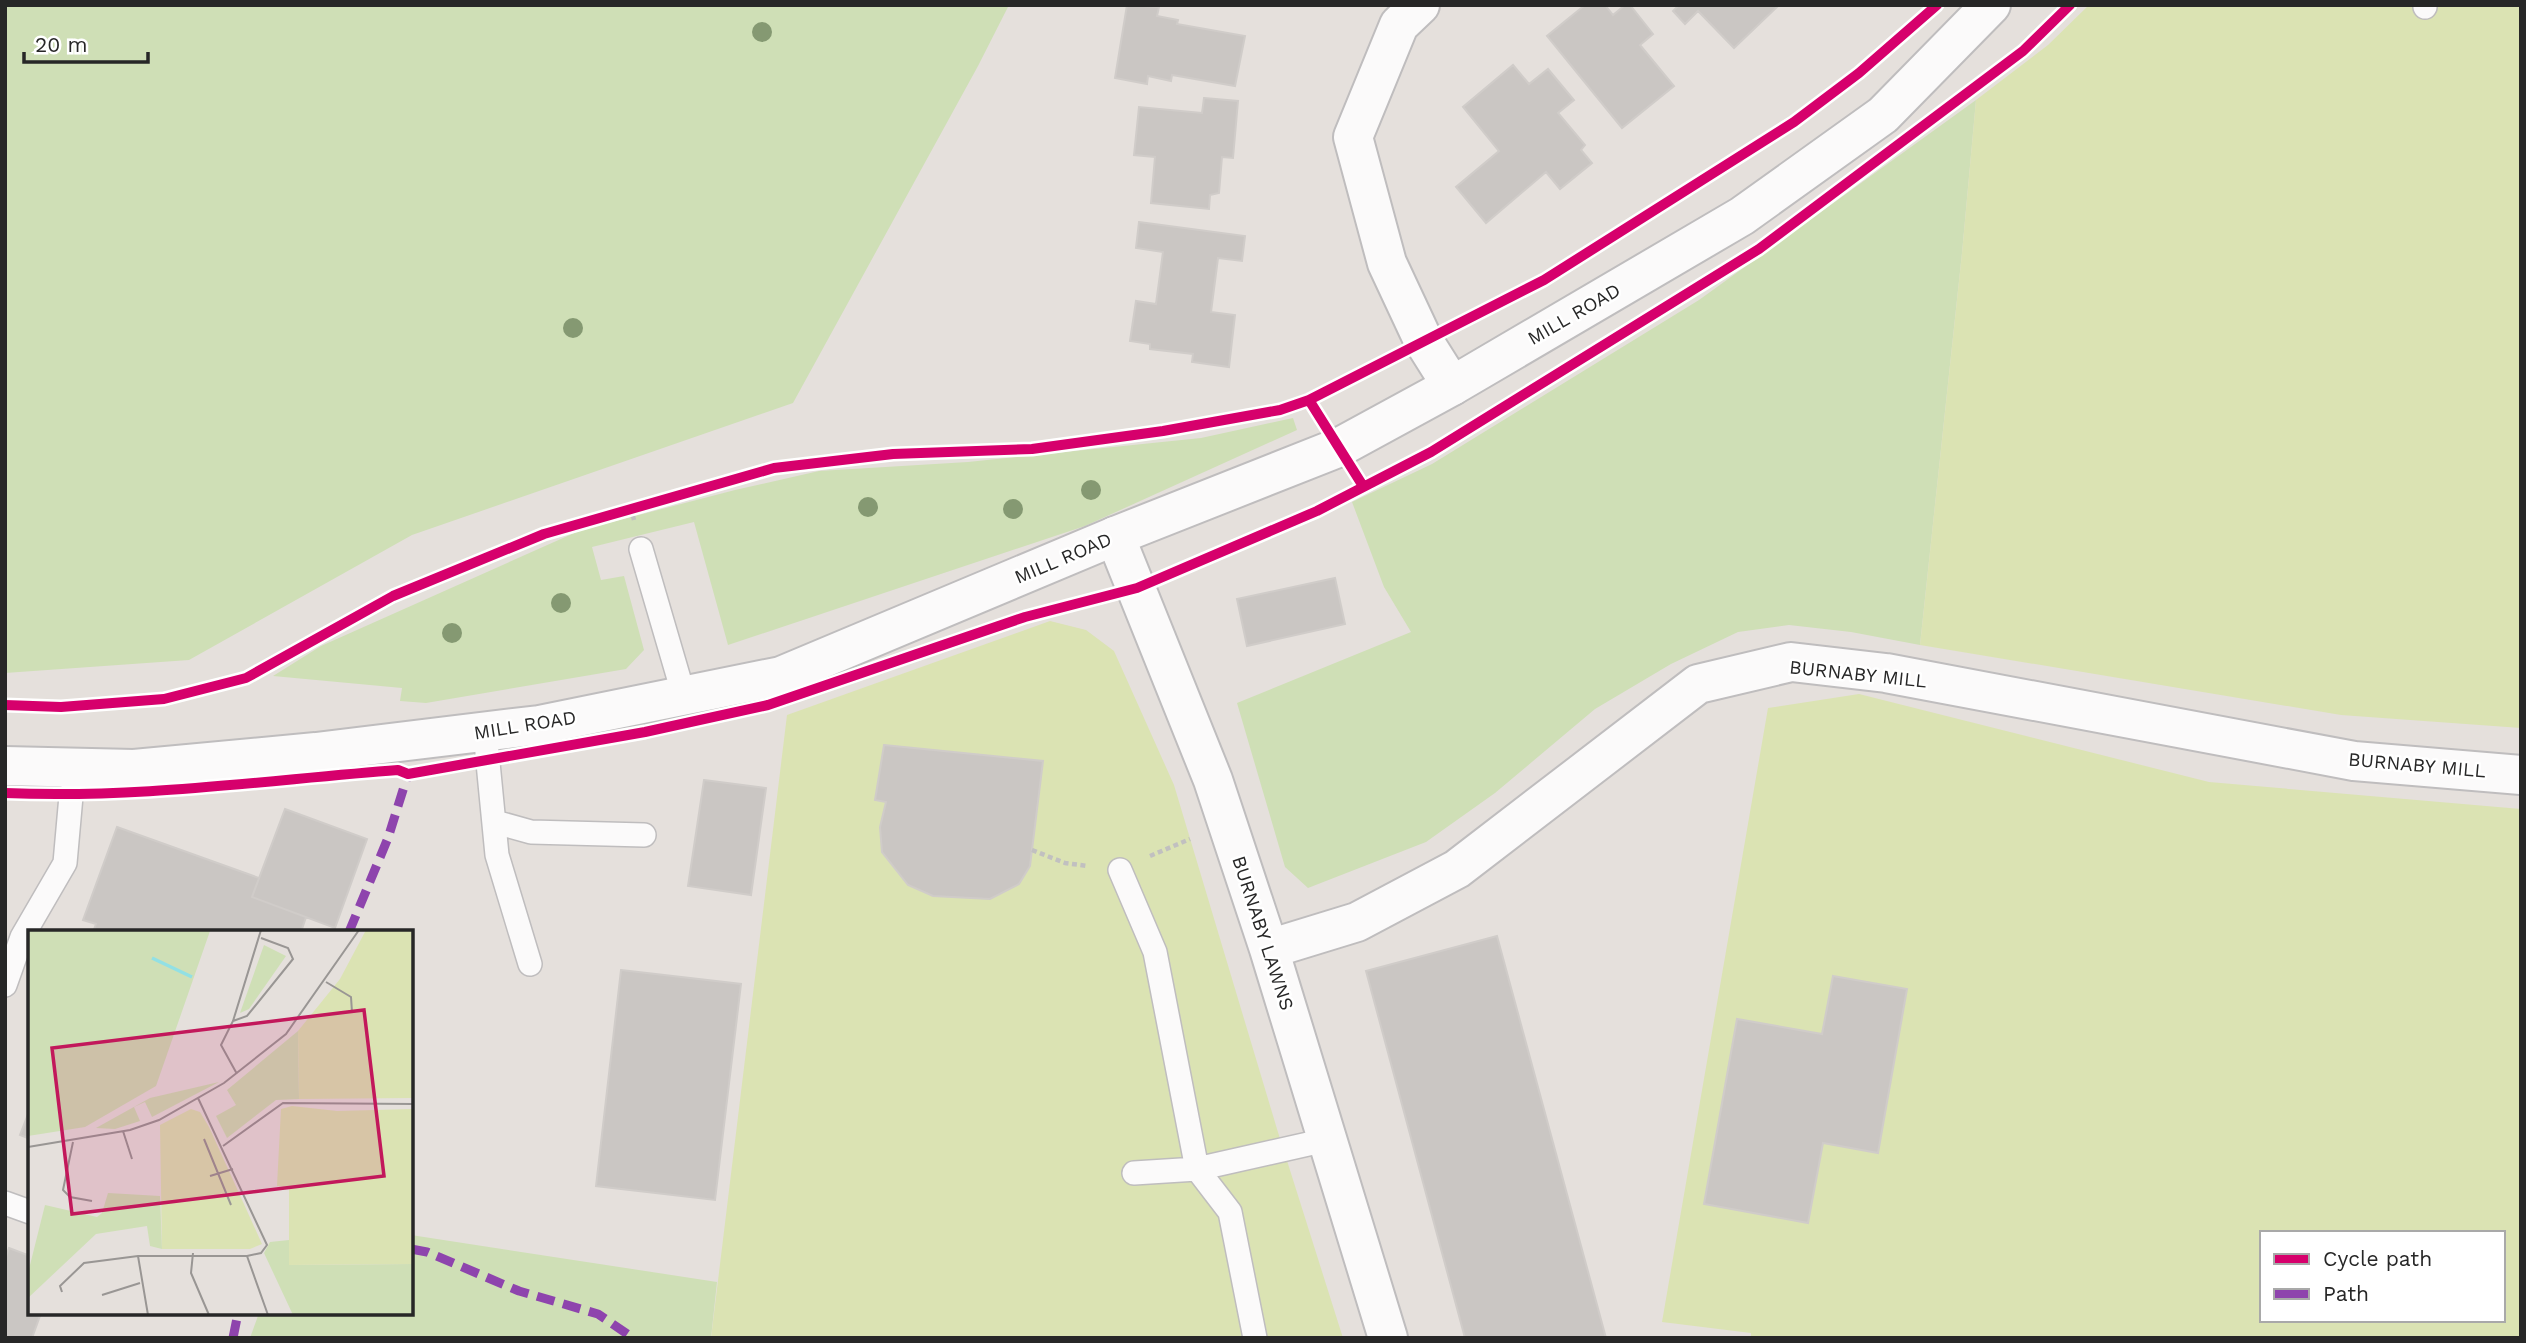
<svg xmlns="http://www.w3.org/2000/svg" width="2526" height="1343" font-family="'Work Sans',sans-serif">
  <rect width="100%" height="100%" fill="#e5e0dc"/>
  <path fill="#cfdfb6" d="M5 5H1009L978 66 793 403 412 535 189 660 5 673Z
    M1976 100 1962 253 1920 645 1851 632 1789 625 1738 632 1671 664 1595 709 1495 793 1426 842 1308 888 1285 867 1237 703 1411 632 1384 587 1352 502 1432 464 1699 300Z
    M1293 418 1297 430 1085 526 728 645 694 522 592 547 601 580 624 576 644 650 626 669 426 703 400 701 402 688 273 676 321 646 581 530 735 490 819 471 968 462 1201 438Z
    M411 1235 717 1282 711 1338H250L259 1313H411Z"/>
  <path fill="#dbe3b3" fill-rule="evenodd" d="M2089 5H2521V728L2341 715 1920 645 1962 253 1976 100 2048 45Z
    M1050 621 1086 630 1114 651 1174 785 1277 1129 1343 1338H711L787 715Z
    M1859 694 2209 782 2521 809V1338H1751V1333L1662 1322 1768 708ZM2262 1233H2503V1320H2262Z"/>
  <path fill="#cac6c3" stroke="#d0ccc9" stroke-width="2" d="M1127 5 1159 7 1157 16 1178 20 1177 24 1245 36 1235 86 1172 75 1171 81 1148 76 1147 84 1115 78Z
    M1585 5H1605L1613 15 1625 5H1630L1653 34 1640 45 1674 86 1622 128 1547 36Z
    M1679 5H1777L1778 6 1734 48 1698 11 1685 24 1673 11Z
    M1513 65 1529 84 1548 69 1574 100 1558 113 1585 145 1581 150 1592 163 1560 189 1546 172 1486 223 1456 187 1499 151 1463 107Z
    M1204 98 1238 101 1233 158 1222 157 1219 193 1210 195 1209 209 1151 203 1155 157 1134 155 1139 107 1202 113Z
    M1139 222 1245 236 1242 261 1218 258 1211 312 1235 315 1229 367 1192 362 1193 354 1150 349V344L1130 341 1136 301 1156 304 1163 252 1136 248Z
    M1335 578 1345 624 1247 646 1237 599Z
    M884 745 1043 761 1030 866 1019 884 990 899 933 896 908 885 882 852 880 827 886 802 875 800Z
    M704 780 766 788 751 895 688 886Z
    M285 809 367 839 335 928 252 897Z
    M117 827 259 878 252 897 306 917 301 932H93L96 924 83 920Z
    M1497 936 1606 1338H1465L1366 971Z
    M621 970 741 984 715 1200 596 1186Z
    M1833 976 1907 989 1878 1153 1823 1143 1808 1223 1704 1204 1737 1019 1822 1034Z
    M30 1109V1139L20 1135Z
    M9 1248 30 1256V1313H41L32 1338 5 1337V1260Z"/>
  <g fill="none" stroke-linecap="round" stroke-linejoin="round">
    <defs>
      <path id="lane" d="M2425 7V5
        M641 549 684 696
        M485 732 497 855 530 964
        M495 822 531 832 644 835
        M1120 870 1155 952 1197 1169 1230 1212 1255 1338
        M5 985 22 937 65 863 71 796 78 768
        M1134 1173 1197 1169 1326 1140
        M5 1203 30 1212"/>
      <path id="street" d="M1420 5 1399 25 1353 137 1387 263 1423 340 1452 386
        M1115 536 1213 780 1269 949 1388 1338
        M1269 949 1357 922 1457 869 1698 684 1791 662 1886 673 2354 761 2521 775"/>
      <path id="secondary" d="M5 766 134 769 316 752 539 725 781 676 1115 536 1340 447 1452 386 1742 216 1883 115 1991 5"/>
    </defs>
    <use href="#lane" stroke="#bfbdbe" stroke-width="26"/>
    <use href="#street" stroke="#bfbdbe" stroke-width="42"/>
    <use href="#secondary" stroke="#bfbdbe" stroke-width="42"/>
    <path stroke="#c1c0c0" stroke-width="4.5" stroke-dasharray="5 3.5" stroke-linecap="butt" d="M631 508 634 520
      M1032 850 1065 863 1088 866
      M1150 856 1190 839"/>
    <use href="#lane" stroke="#fbfafa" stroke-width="23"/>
    <use href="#street" stroke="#fbfafa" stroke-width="38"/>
    <use href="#secondary" stroke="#fbfafa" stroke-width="38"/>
    <path stroke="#8e44ad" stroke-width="9" stroke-dasharray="18 9" stroke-linecap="butt" d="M349 932 388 838 408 774
      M411 1249 427 1252 519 1291 598 1314 633 1338
      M233 1338 238 1313"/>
    <defs>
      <path id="cycleway" d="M1309 400 1363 486
        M5 705 61 707 164 699 246 678 393 596 544 534 774 468 893 454 1032 449 1163 431 1280 410 1309 400 1544 280 1794 122 1859 73 1937 5
        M5 793C136 799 267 780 398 770L408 774 645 732 768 705 1025 617 1137 588 1317 511 1431 452 1759 249 2023 51 2070 5"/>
    </defs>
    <use href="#cycleway" stroke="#fff" stroke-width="15"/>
    <use href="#cycleway" stroke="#d6006c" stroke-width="10"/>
  </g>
  <g fill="#859972">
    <circle cx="762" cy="32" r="10"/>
    <circle cx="573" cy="328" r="10"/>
    <circle cx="1091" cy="490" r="10"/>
    <circle cx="868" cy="507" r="10"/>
    <circle cx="1013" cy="509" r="10"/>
    <circle cx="561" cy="603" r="10"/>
    <circle cx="452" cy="633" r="10"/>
  </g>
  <g text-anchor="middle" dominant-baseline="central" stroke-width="5" stroke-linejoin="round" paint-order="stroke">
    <g font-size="19" fill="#272727" stroke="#fff">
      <text transform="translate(1574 314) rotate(-30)">MILL ROAD</text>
      <text transform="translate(1063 558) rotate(-23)">MILL ROAD</text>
      <text transform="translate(1858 674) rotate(6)">BURNABY MILL</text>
      <text transform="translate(525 725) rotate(-9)">MILL ROAD</text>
      <text transform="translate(2417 765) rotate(5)">BURNABY MILL</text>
      <text transform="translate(1263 933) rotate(72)">BURNABY LAWNS</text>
    </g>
  </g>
  <g transform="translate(28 930)">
    <rect width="385" height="385" fill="#e5e0dc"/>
    <path d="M0 0 182 1 128 156 57 197 0 206ZM236 15 258 26 221 79 212 83ZM270 101 271 169 248 170 199 208 188 186 208 175 199 160ZM191 152 124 187 117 172 106 177 112 191 87 199 68 198 122 168ZM80 263 132 266 134 319 122 316 119 296 68 304 0 368V343L17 275 69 287 74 283ZM261 310 262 335 385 334V385H265L236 323 242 312Z" fill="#cfdfb6"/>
    <path d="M338 0H385V168L271 169 270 101 312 49ZM264 176 309 181 385 179V334L261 335V257L249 256 253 179ZM163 179 172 182 181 197 234 314 222 319H134L132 195Z" fill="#dbe3b3"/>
    <path fill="none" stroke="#92e0e4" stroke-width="3.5" d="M124 28 164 47"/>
    <path fill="none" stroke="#999694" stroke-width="2" d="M298 52 323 67 324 82M205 91 219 86 265 29 260 18 233 8M209 144 193 115 205 91 233 0M95 201 104 229M176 209 203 275M45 212 35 260 42 267 64 271M195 216 255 173 385 174M0 217 102 200 131 190 196 153 258 104 331 0M182 246 205 239M165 323 163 343 181 385M110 326 120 385M219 326 240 385M34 362 32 356 56 333 110 326H219L233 323 239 315 170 168M74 365 112 353"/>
    <path fill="#c2185b" fill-opacity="0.15" stroke="#c2185b" stroke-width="3.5" d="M336 80 356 246 44 284 24 118Z"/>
    <rect width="385" height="385" fill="none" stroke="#272727" stroke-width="3.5"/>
  </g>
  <rect width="2526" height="1343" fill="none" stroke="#272727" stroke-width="14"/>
  <rect x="2260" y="1231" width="245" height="91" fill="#ffffff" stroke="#a9a9a9" stroke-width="2"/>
  <rect x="2274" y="1254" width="35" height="10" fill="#d6006c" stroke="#a9a9a9" stroke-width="2"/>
  <text x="2323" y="1266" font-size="21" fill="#272727">Cycle path</text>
  <rect x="2274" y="1289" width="35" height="10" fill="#8e44ad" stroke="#a9a9a9" stroke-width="2"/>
  <text x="2323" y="1301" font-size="21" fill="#272727">Path</text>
  <path d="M24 52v10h124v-10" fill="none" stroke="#272727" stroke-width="3.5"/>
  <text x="35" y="52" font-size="21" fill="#272727" stroke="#ffffff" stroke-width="5" paint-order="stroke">20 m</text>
</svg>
